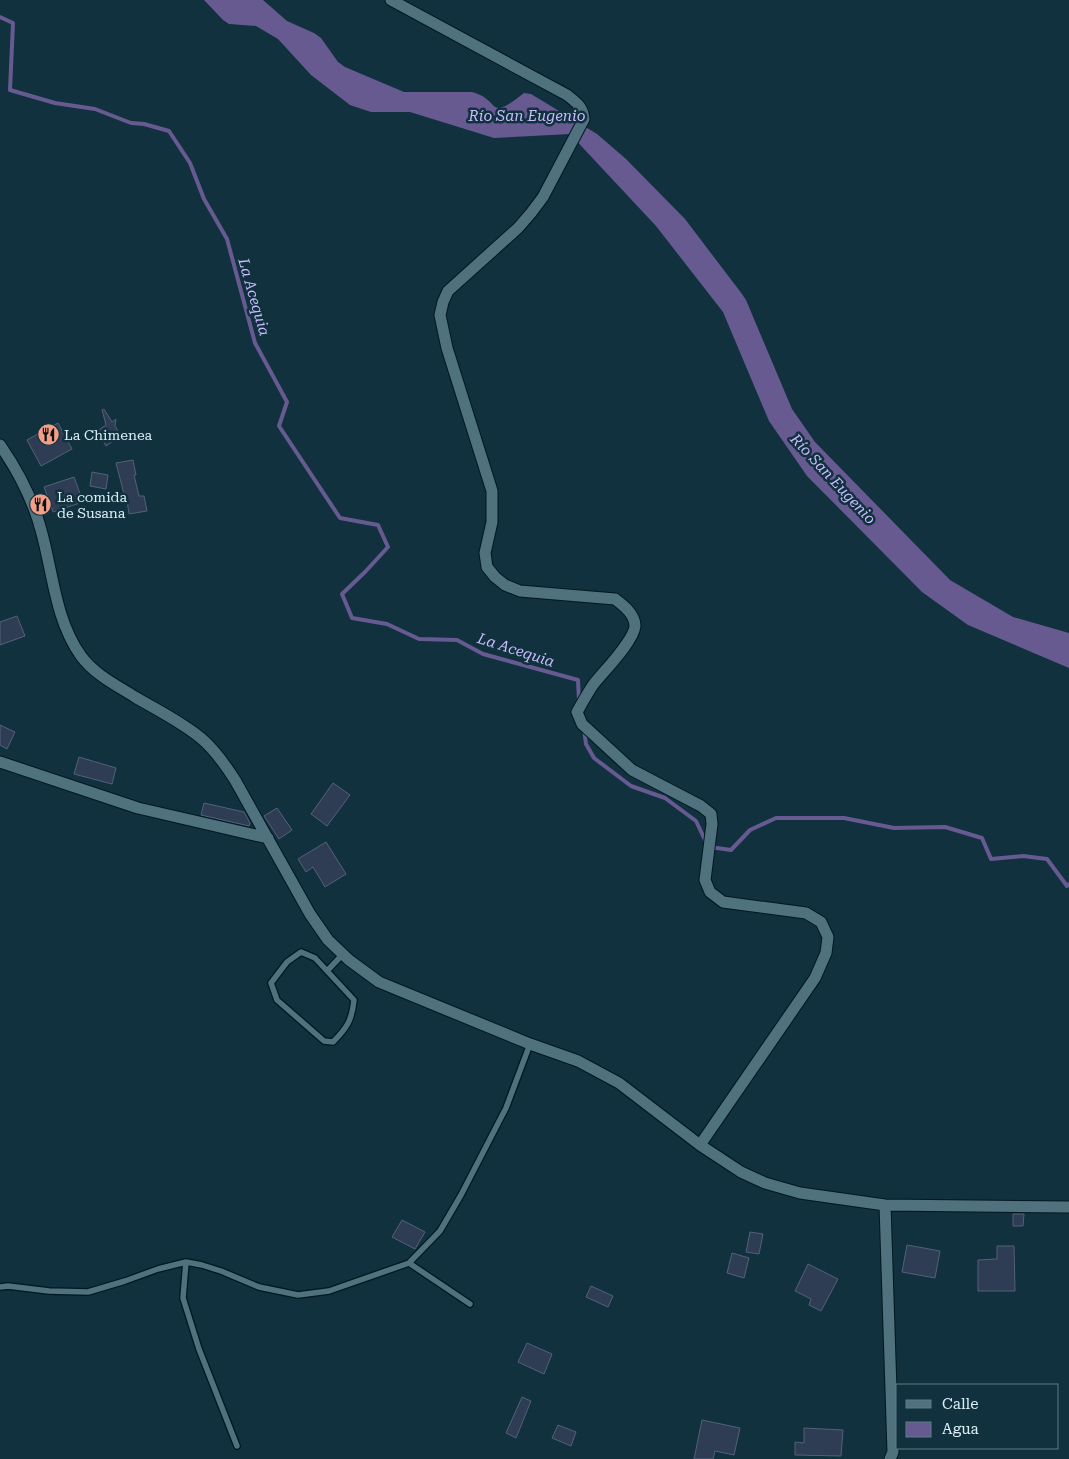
<svg xmlns="http://www.w3.org/2000/svg" width="1069" height="1459" font-family="'Roboto Serif',serif">
  <rect width="100%" height="100%" fill="#10313d"/>
  <path fill="#665a91" d="M204 0H263L287 21 314 33 321 38 338 62 345 67 404 92H472C502 100 486 123 524 93L531 94 597 134 626 159 685 219 742 294 746 300 792 409 815 442 950 580 1013 617 1069 633V668L968 625 922 592 807 476 769 421 723 312 656 226 570 134 494 138 410 112H371L350 105 311 75 278 39 256 26 229 24 223 20Z"/>
  <g fill="none" stroke-linecap="round" stroke-linejoin="round">
    <path stroke="#665a91" stroke-width="4" d="M0 17 13 23 10 90 55 103 95 109 131 123 144 124 169 131 190 163 204 199 227 239 255 343 287 402 279 426 340 518 378 525 388 547 365 572 342 594 352 618 387 624 419 639 457 640 483 654 578 680 579 701
      M584 729 586 744 594 758 631 786 665 798 696 821 706 842
      M710 847 731 850 750 830 776 818H844L894 828 945 827 982 838 991 859 1023 856 1047 859 1067 886 1069 884"/>
  </g>
  <path fill="#2f3d54" stroke="#52617a" d="M104 409 112 422 116 419 115 426 121 436 106 446 97 431 106 425 102 410Z
    M58 423 72 449 41 466 27 440Z
    M133 460 136 475H134L139 496H144L147 511 129 514 126 493 124 494 116 463Z
    M92 472 108 475 106 489 90 486Z
    M74 477 83 502 53 512 44 487Z
    M17 616 25 636 0 645V622Z
    M0 725 15 732 7 749 0 745Z
    M79 757 116 768 112 784 74 774Z
    M333 783 350 795 327 826 311 814Z
    M204 803 244 812 250 823 249 826 201 815Z
    M277 808 292 830 279 839 264 816Z
    M326 842 346 874 325 887 313 867 306 872 298 859Z
    M1013 1214H1024L1023 1226H1013Z
    M402 1220 425 1232 415 1249 392 1237Z
    M750 1232 763 1234 759 1254 746 1252Z
    M907 1245 940 1251 935 1278 902 1272Z
    M997 1246H1014L1015 1291H978V1260L997 1259Z
    M732 1253 749 1258 744 1278 727 1273Z
    M808 1264 838 1279 821 1311 809 1305 811 1299 795 1291Z
    M591 1286 613 1296 608 1307 586 1297Z
    M527 1343 552 1354 544 1374 518 1362Z
    M522 1397 531 1401 516 1438 506 1433Z
    M702 1420 740 1428 734 1455 715 1451 713 1459H694Z
    M558 1425 576 1432 571 1446 552 1438Z
    M804 1428 843 1430 841 1456 795 1455V1442L804 1443Z"/>
  <g fill="none" stroke-linecap="round" stroke-linejoin="round">
    <defs>
      <path id="service" d="M301 952 315 958 354 1000C352 1020 347 1028 333 1042L324 1041 277 1000 271 983 287 962Z
        M327 971 343 954
        M186 1262 183 1298 199 1349 237 1446
        M409 1263 470 1304
        M0 1287 8 1286 49 1291 88 1292 125 1281 158 1269 186 1262 202 1265 221 1271 259 1287 298 1295 329 1291 409 1263 440 1231 461 1195 506 1108 530 1044"/>
      <path id="minor" d="M391 0 567 95C576 102 583 107 584 119L543 197 531 213 518 228 448 291 443 302 440 315 447 348 492 491V522L485 553 487 567 495 577 505 585 520 591 615 599C623 605 635 614 635 626 634 641 603 672 593 685 587 694 582 703 577 712L582 724 632 770 701 806 711 814 712 824 705 880 710 892 723 902 806 913 821 922 828 937 826 953 815 978 700 1145
        M0 445C18 471 33 500 41 530 53 572 55 620 81 656 94 674 116 685 135 697 157 710 182 722 202 739 216 751 226 766 235 780L310 914 328 940 349 960 379 982 530 1044 578 1061 619 1083 700 1145 741 1172 765 1183 800 1193 885 1205 1069 1207
        M0 762 138 808 268 838
        M885 1205 893 1452 890 1459"/>
    </defs>
    <use href="#service" stroke="#011820" stroke-width="8"/>
    <use href="#minor" stroke="#011820" stroke-width="13"/>
    <use href="#service" stroke="#50717e" stroke-width="5.5"/>
    <use href="#minor" stroke="#50717e" stroke-width="11"/>
  </g>
  <defs>
    <symbol id="restaurant-disc" viewBox="-11 -11 22 22"><circle r="9.5" fill="#f49e88" stroke="#10313d"/><path d="M-5-6h1v4h1v-4h1v4h1v-4h1v5L-1.5 .5V6h-2V.5L-5-1ZM5-6V6H3V1.5H1.5Q1.5-4 5-6Z" fill="#111"/></symbol>
  </defs>
  <g fill-rule="evenodd">
    <use href="#restaurant-disc" x="36" y="422" width="25" height="25"/>
    <use href="#restaurant-disc" x="28" y="492" width="25" height="25"/>
  </g>
  <g text-anchor="middle" dominant-baseline="central" stroke-width="5" stroke-linejoin="round" paint-order="stroke">
    <g font-size="14" fill="#dbedf5" stroke="#10313d" text-anchor="start">
      <text x="64" y="435">La Chimenea</text>
      <text x="57" y="497">La comida<tspan x="57" dy="16">de Susana</tspan></text>
    </g>
    <g font-size="15" font-style="italic" fill="#c9bbfe" stroke="#10313d">
      <text x="527" y="116">Río San Eugenio</text>
      <text transform="translate(254 297) rotate(74)">La Acequia</text>
      <text transform="translate(833 479) rotate(47)">Río San Eugenio</text>
      <text transform="translate(516 650) rotate(18)">La Acequia</text>
    </g>
  </g>
  <rect x="896" y="1384" width="162" height="65" fill="#10313d" stroke="#617c87"/>
  <rect x="906" y="1400" width="25" height="8" fill="#50717e" stroke="#617c87"/>
  <text x="942" y="1409" font-size="15" fill="#dbedf5">Calle</text>
  <rect x="906" y="1422" width="25" height="15" fill="#665a91" stroke="#617c87"/>
  <text x="942" y="1434" font-size="15" fill="#dbedf5">Agua</text>
</svg>
